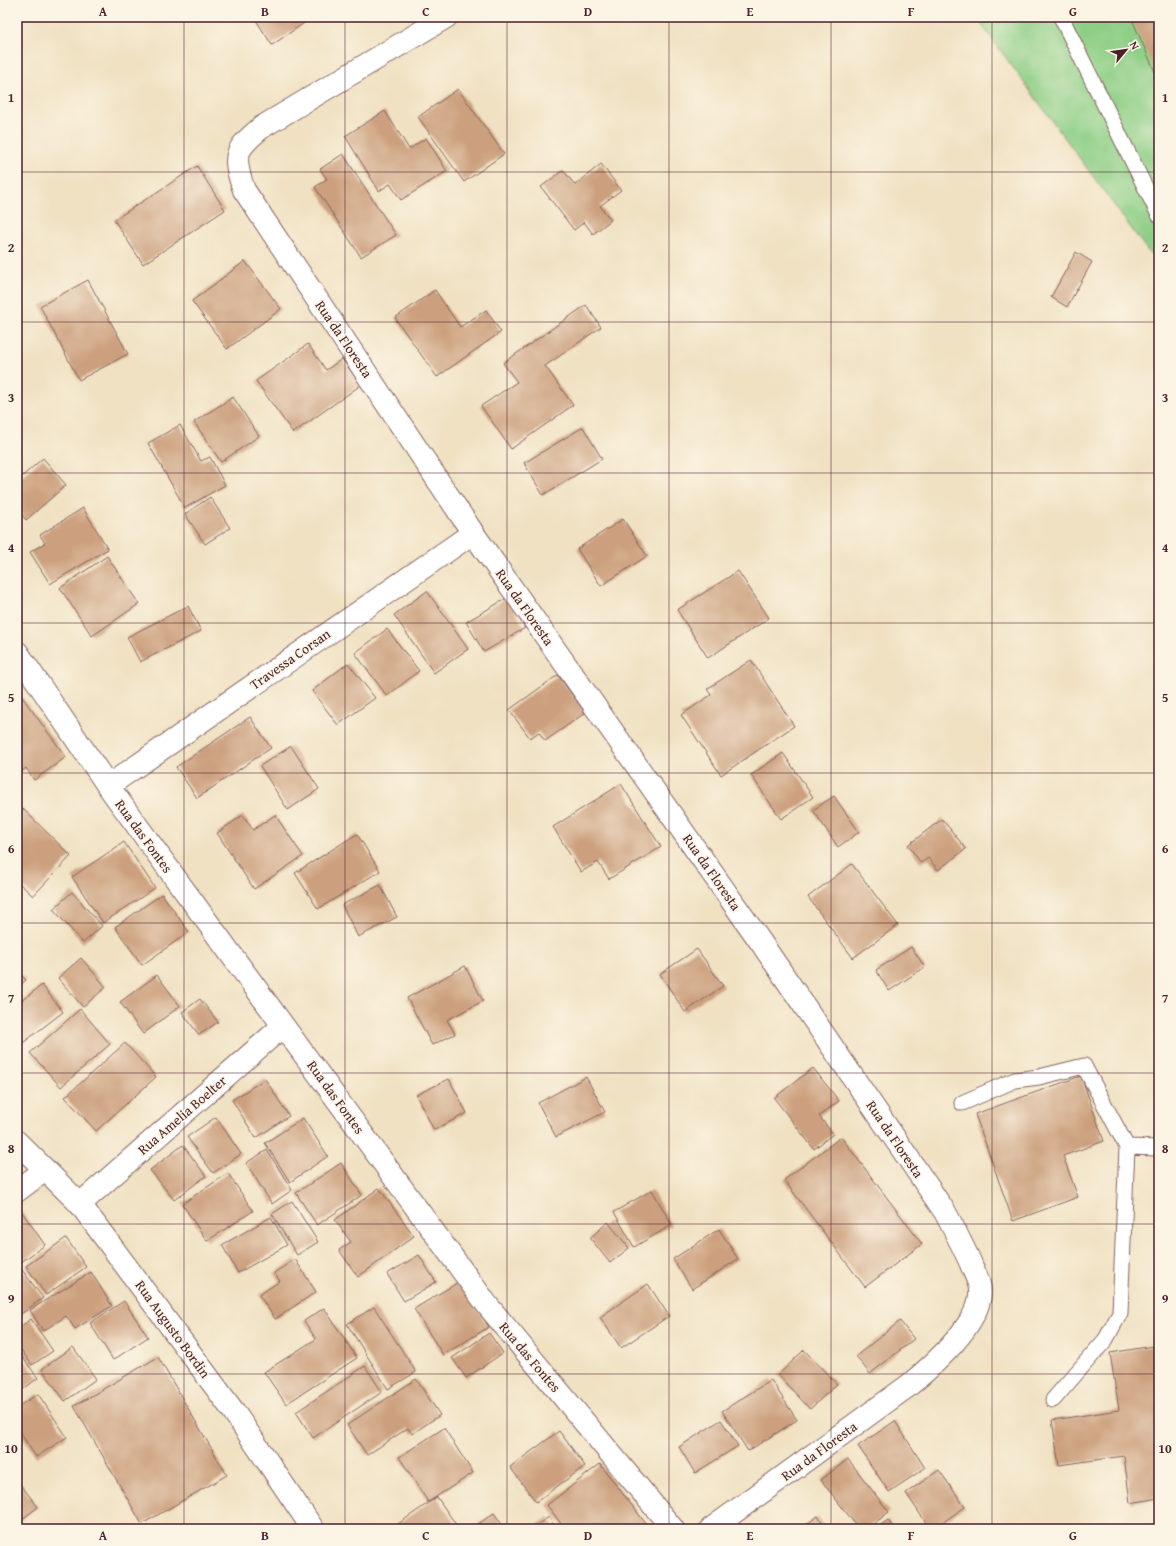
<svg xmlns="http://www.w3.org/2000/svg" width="1176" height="1546" font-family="'Gentium Book Plus',serif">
  <rect width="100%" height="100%" fill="#fcf5e5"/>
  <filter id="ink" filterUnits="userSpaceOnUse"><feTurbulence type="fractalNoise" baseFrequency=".025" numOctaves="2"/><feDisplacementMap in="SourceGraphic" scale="8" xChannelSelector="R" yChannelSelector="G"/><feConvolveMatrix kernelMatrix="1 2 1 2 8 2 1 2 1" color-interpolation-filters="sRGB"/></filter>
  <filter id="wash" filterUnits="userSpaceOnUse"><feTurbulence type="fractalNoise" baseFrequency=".012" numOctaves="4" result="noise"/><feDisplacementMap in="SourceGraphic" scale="16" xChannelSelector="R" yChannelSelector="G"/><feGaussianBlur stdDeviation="0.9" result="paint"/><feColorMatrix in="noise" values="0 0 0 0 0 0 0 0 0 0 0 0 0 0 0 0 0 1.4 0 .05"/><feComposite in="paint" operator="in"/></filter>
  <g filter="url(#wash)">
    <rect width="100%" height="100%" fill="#f0e1c2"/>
    <path fill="#8ecf86" stroke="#6c7758" d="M976 17H1159V265L1147 250Z"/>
    <g id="blocks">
      <path fill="#cca07e" d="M254 17H313L272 45Z
        M1131 17H1159V81Z
        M458 89 504 154 464 182 418 117Z
        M385 111 409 149 426 138 447 171 401 200 390 184 379 191 345 136Z
        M343 154 396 235 361 257 315 187 327 179 320 169Z
        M601 164 621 190 600 206 611 220 593 234 584 222 574 230 541 187 563 170 575 185Z
        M197 166 225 210 143 264 114 220Z
        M1076 252 1092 262 1067 307 1051 297Z
        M245 261 281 309 227 349 192 301Z
        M88 280 128 354 79 380 40 306Z
        M435 290 460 327 486 310 501 332 437 377 395 318Z
        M586 305 601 327 545 366 573 405 511 449 481 406 517 382 503 363Z
        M308 344 326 370 342 359 361 385 293 433 256 381Z
        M233 397 259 436 221 462 194 422Z
        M180 425 201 461 210 457 225 485 185 508 148 443Z
        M583 427 602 459 543 495 524 463Z
        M43 458 66 485 26 520 17 509V481Z
        M210 497 230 528 205 544 185 514Z
        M83 508 108 549 50 584 30 552 45 543 40 535Z
        M623 519 647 556 601 586 577 549Z
        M107 556 139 604 92 636 60 588Z
        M738 571 769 618 708 658 677 610Z
        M427 591 468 649 434 673 394 615Z
        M507 598 525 628 484 652 466 622Z
        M188 606 201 631 140 662 127 637Z
        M387 629 419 671 387 696 355 653Z
        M751 660 794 726 721 775 681 715 711 695 707 689Z
        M348 663 375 698 338 725 312 691Z
        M558 675 585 713 545 741 539 732 530 738 509 710Z
        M17 690 66 757 34 780 26 768 17 775Z
        M250 717 271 748 197 798 176 767Z
        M291 746 319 789 288 810 260 766Z
        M783 753 813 797 781 819 751 775Z
        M621 784 661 847 609 879 598 862 581 872 553 827Z
        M834 796 859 832 838 847 813 810Z
        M21 807 71 856 33 896 17 881V865L20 862 17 859V812Z
        M243 815 253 830 275 815 303 856 254 889 217 833Z
        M942 819 966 849 938 870 928 858 921 863 908 845Z
        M357 834 380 871 318 909 295 873Z
        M124 842 155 888 103 923 72 877Z
        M852 864 898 925 853 958 808 897Z
        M380 885 397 917 358 937 342 905Z
        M72 892 102 926 83 943 53 909Z
        M162 894 189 932 142 965 115 927Z
        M911 947 925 967 889 991 876 970Z
        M697 949 723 986 685 1012 660 974Z
        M81 958 106 987 83 1007 58 978Z
        M465 966 483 1001 447 1020 455 1034 432 1045 407 998Z
        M17 971 26 980 17 988Z
        M157 975 180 1006 143 1034 120 1002Z
        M42 985 63 1012 19 1046 17 1043V1004Z
        M200 999 218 1022 199 1035 182 1012Z
        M80 1009 110 1044 61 1087 30 1053Z
        M125 1043 156 1077 96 1131 65 1097Z
        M813 1068 839 1101 819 1116 833 1134 814 1149 774 1098Z
        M1081 1076 1104 1141 1063 1156 1078 1197 1013 1221 975 1114Z
        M586 1077 605 1112 556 1137 538 1103Z
        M265 1079 289 1116 256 1138 232 1100Z
        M449 1079 467 1113 434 1130 416 1095Z
        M216 1117 241 1154 213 1173 187 1137Z
        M303 1118 328 1156 290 1182 265 1143Z
        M841 1137 922 1244 865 1287 784 1180Z
        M183 1145 206 1176 174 1200 150 1170Z
        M267 1150 292 1190 272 1204 246 1163Z
        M341 1163 362 1195 317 1225 296 1193Z
        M228 1173 253 1211 207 1241 182 1204Z
        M379 1188 414 1236 358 1277 339 1250 351 1242 335 1220Z
        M652 1190 672 1225 634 1247 614 1212Z
        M292 1201 318 1242 297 1255 272 1214Z
        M22 1212 45 1245 17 1265V1216Z
        M271 1217 287 1245 238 1273 222 1245Z
        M608 1222 629 1248 610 1263 590 1238Z
        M719 1229 738 1259 692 1289 673 1259Z
        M66 1238 86 1267 46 1295 26 1266Z
        M419 1255 436 1282 404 1301 387 1274Z
        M295 1259 316 1292 275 1319 259 1295 280 1281 274 1273Z
        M22 1270 43 1298 17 1317V1274Z
        M91 1272 112 1306 75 1329 66 1316 43 1331 30 1310Z
        M460 1281 489 1327 443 1355 414 1309Z
        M648 1284 669 1316 621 1348 600 1317Z
        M124 1301 148 1337 113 1360 90 1323Z
        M374 1307 416 1372 388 1389 347 1324Z
        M324 1308 357 1358 286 1404 264 1372 316 1339 304 1321Z
        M31 1319 53 1351 32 1365 17 1344V1329Z
        M900 1321 914 1339 870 1374 856 1356Z
        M489 1333 503 1353 466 1378 452 1358Z
        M1153 1346 1159 1387V1498L1130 1503 1124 1456 1059 1465 1052 1420 1119 1410 1110 1353Z
        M73 1347 96 1379 65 1401 42 1369Z
        M17 1350 38 1378 17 1394Z
        M804 1350 837 1384 810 1409 778 1375Z
        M158 1357 227 1475 142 1524 74 1406Z
        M365 1366 382 1392 313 1438 296 1412Z
        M416 1379 440 1415 412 1434 408 1428 367 1455 347 1425Z
        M771 1380 797 1420 748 1451 722 1411Z
        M38 1394 67 1437 36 1457 17 1428V1407Z
        M721 1420 738 1446 695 1473 679 1447Z
        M895 1421 925 1468 889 1492 858 1446Z
        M444 1428 473 1473 428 1502 399 1457Z
        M559 1431 585 1466 536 1502 510 1467Z
        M848 1459 889 1512 867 1529H859L821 1480Z
        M600 1464 647 1525 641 1529H565L547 1505Z
        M939 1470 965 1507 933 1529H930L906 1493Z
        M17 1480 38 1507 17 1523Z
        M437 1497 459 1529H402L398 1524Z
        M494 1513 505 1529H471Z
        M818 1516 827 1529H800Z
        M549 1517 556 1529H530Z
        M888 1520 894 1529H875Z"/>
    </g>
  </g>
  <g filter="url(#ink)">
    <use href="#blocks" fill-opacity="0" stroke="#846360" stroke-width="1"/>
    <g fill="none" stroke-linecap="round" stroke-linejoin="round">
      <defs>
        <path id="service" d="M1061 17 1159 215
          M962 1103 1015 1080 1039 1077 1084 1066 1127 1147 1159 1148
          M1053 1400 1106 1339 1120 1313 1127 1147"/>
        <path id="minor" d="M446 17 262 127C234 150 232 156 244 190L473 533 760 941 945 1212C954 1229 963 1246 971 1264 973 1270 977 1277 979 1284 989 1317 931 1367 908 1386L711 1529
          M17 652 108 786 488 1306 673 1529
          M108 786 473 533
          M17 1191 45 1170
          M80 1204 283 1026"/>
        <path id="tertiary" d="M17 1142 80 1204 234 1412 313 1529"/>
      </defs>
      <use href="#service" stroke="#846360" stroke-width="17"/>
      <use href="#minor" stroke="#846360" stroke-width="24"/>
      <use href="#tertiary" stroke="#846360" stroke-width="24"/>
      <use href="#service" stroke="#fff" stroke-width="15"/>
      <use href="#minor" stroke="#fff" stroke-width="22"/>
      <use href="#tertiary" stroke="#fff" stroke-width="22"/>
    </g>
  </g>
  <path fill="none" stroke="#4a1f2b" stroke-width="1" stroke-opacity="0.55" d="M184 17V1529M345 17V1529M507 17V1529M669 17V1529M831 17V1529M992 17V1529M17 172H1159M17 322H1159M17 473H1159M17 623H1159M17 773H1159M17 923H1159M17 1073H1159M17 1224H1159M17 1374H1159"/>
  <g text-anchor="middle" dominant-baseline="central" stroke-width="3.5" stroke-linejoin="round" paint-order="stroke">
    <g font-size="14" fill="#4a1f2b" stroke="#fcf5e5">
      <text transform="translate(344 339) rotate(56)">Rua da Floresta</text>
      <text transform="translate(525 607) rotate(55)">Rua da Floresta</text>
      <text transform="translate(290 659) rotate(-35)">Travessa Corsan</text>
      <text transform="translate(144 836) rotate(54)">Rua das Fontes</text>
      <text transform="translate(712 872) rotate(55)">Rua da Floresta</text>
      <text transform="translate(336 1097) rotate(54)">Rua das Fontes</text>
      <text transform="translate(182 1115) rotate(-41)">Rua Amelia Boelter</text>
      <text transform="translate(895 1139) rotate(56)">Rua da Floresta</text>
      <text transform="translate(173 1329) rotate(54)">Rua Augusto Bordin</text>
      <text transform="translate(530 1357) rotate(50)">Rua das Fontes</text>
      <text transform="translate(819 1451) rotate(-36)">Rua da Floresta</text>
    </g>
  </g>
  <rect width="1176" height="1546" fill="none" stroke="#fcf5e5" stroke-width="44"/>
  <g transform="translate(1126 50) rotate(61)" stroke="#fcf5e5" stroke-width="3" paint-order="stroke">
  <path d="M0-3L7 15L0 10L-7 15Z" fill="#4a1f2b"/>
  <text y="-6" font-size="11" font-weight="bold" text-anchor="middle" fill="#4a1f2b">N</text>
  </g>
  <rect x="22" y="22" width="1132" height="1502" fill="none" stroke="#4a1f2b" stroke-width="1.5"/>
  <g font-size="13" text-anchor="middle" font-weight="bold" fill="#4a1f2b">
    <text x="103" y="16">A</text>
    <text x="265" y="16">B</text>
    <text x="426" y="16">C</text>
    <text x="588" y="16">D</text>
    <text x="750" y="16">E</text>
    <text x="911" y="16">F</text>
    <text x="1073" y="16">G</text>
    <text x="11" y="102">1</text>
    <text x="1165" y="102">1</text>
    <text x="11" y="252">2</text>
    <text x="1165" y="252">2</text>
    <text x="11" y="402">3</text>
    <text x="1165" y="402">3</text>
    <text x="11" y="552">4</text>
    <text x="1165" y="552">4</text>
    <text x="11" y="702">5</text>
    <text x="1165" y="702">5</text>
    <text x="11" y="853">6</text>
    <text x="1165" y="853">6</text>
    <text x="11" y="1003">7</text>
    <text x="1165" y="1003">7</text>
    <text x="11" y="1153">8</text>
    <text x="1165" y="1153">8</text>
    <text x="11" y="1303">9</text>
    <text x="1165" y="1303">9</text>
    <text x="11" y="1453">10</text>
    <text x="1165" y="1453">10</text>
    <text x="103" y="1540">A</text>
    <text x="265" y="1540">B</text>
    <text x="426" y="1540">C</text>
    <text x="588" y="1540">D</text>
    <text x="750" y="1540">E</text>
    <text x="911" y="1540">F</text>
    <text x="1073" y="1540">G</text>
  </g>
</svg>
